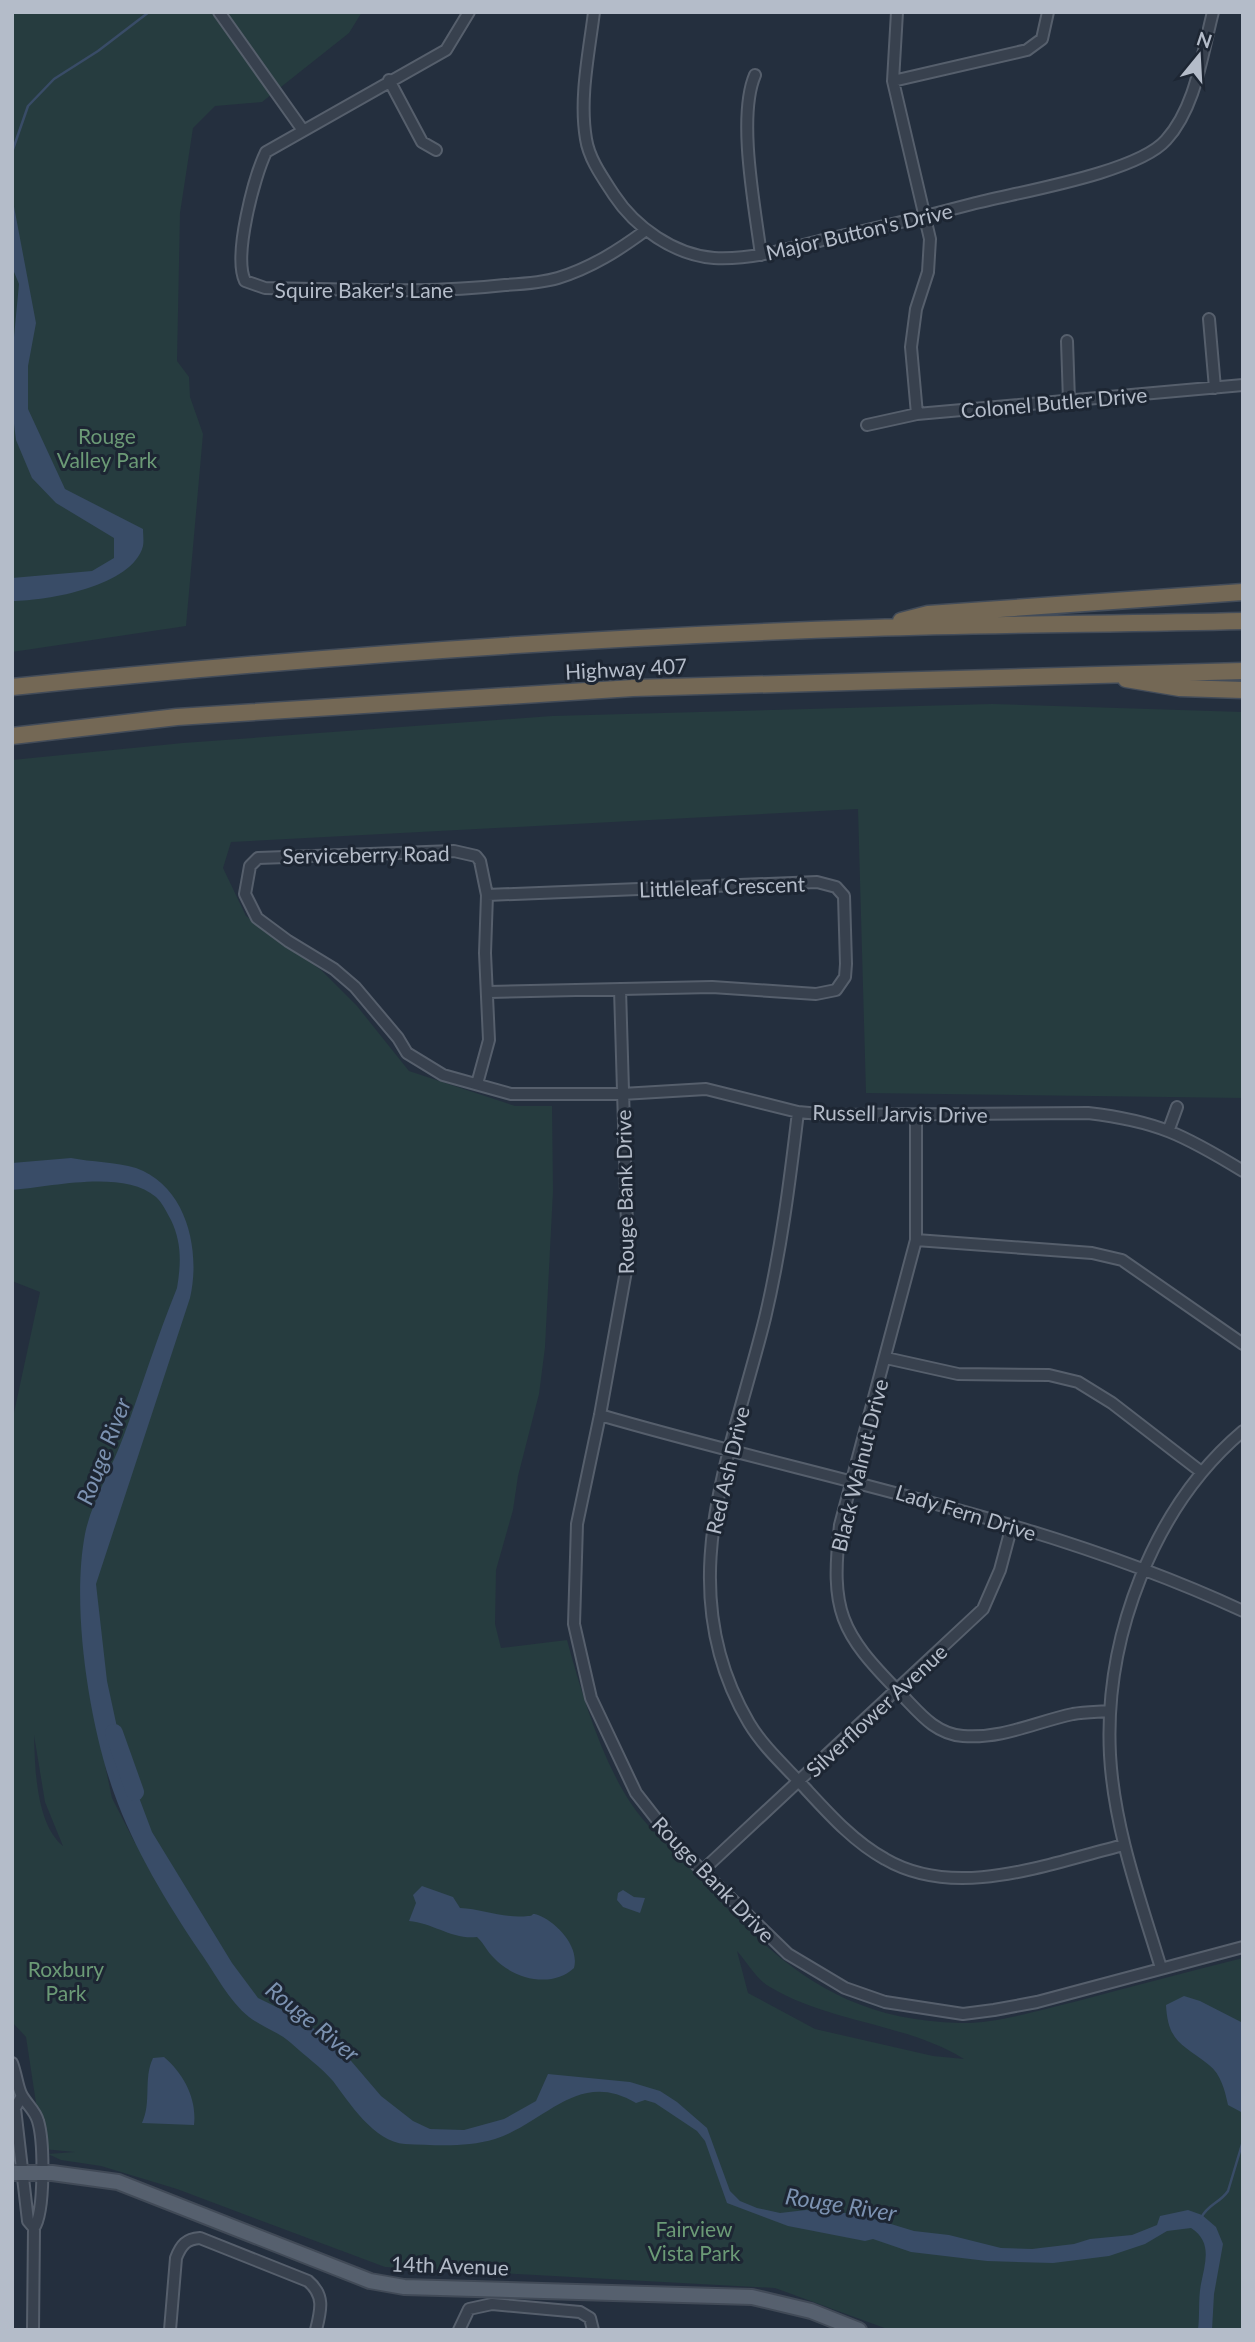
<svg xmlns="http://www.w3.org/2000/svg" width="1255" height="2342" font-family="Lato,sans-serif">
  <rect width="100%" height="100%" fill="#242f3e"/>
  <path fill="#263c3f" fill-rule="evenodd" d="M12 12H362L349 33 262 102 215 106 193 128 180 213 177 361 189 377 190 397 203 434 186 626 12 652Z
    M992 704 1243 712V1098L866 1093 858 809 231 842 223 868 246 916 321 970 357 1006 409 1071 515 1106H552L553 1191 545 1347 539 1394 518 1476 513 1510 496 1570 495 1624 501 1648 567 1640C581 1691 600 1756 630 1802 645 1826 671 1847 690 1868 770 1956 832 2020 960 2023 994 2024 1040 2010 1074 2002 1130 1987 1186 1972 1243 1958V2330H890L775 2288 385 2267 177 2189 101 2166 61 2160 48 2154 75 2152 43 2149 26 2037 12 2022V1422L40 1292 12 1281V760L183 743 552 716ZM34 1735 45 1802 63 1846C36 1824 35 1768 34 1735ZM105 1765 135 1843 112 1798ZM737 1951C747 1962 757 1980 770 1987 830 2023 906 2023 964 2059L933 2056 815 2029 748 1993Z"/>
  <path fill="#394c67" d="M12 196 36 323 28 366V409L65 489 143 529C143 534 144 541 143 546 133 586 47 601 12 601V578L92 571 114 558V538L56 503 32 478 16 440 12 408V358L19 284 12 267Z
    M71 1158C91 1162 116 1162 136 1168 187 1186 201 1251 190 1298L96 1584 107 1681 123 1755 152 1832 232 1963 258 1998 301 2019 340 2048 381 2096 413 2121 430 2129 464 2130 504 2119 536 2101 548 2074 630 2082 660 2091 677 2102 707 2128 730 2191 740 2201 757 2208 780 2213 806 2210 858 2214 914 2231 949 2235 1001 2248 1032 2249 1074 2244 1090 2239 1132 2235 1157 2225 1160 2216 1188 2210 1202 2215 1216 2227 1223 2244 1214 2294 1212 2330H1198C1200 2315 1198 2299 1201 2284 1205 2263 1213 2242 1191 2228L1167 2231 1145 2244 1109 2256 1053 2263 987 2261 911 2252 873 2239 865 2241 788 2226 727 2203 705 2141 697 2131 655 2103 645 2100 636 2103C578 2069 547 2122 495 2139 465 2148 434 2145 405 2144 374 2142 349 2102 333 2081 321 2067 305 2056 291 2043 279 2032 262 2027 249 2017 229 2001 215 1973 200 1952 167 1903 134 1849 114 1793 89 1723 71 1607 85 1534 91 1503 113 1466 124 1435 142 1386 157 1337 177 1288 181 1264 182 1243 171 1220 167 1213 162 1202 156 1197 123 1169 51 1187 12 1190V1163Z
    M422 1886 453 1897 460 1908C483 1909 505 1919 528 1916 535 1916 530 1912 538 1915 555 1921 580 1946 574 1968 552 1989 513 1979 494 1958 487 1952 484 1943 477 1937 453 1940 433 1923 409 1921L416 1903 413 1895Z
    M623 1890 634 1897 645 1898 640 1913 623 1907 617 1900 618 1893Z
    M1184 1996 1200 2001 1243 2023V2113L1228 2105C1225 2091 1221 2074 1209 2065 1183 2044 1168 2043 1166 2005Z
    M164 2057C184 2074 197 2099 194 2125L142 2123C152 2102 143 2079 153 2058Z"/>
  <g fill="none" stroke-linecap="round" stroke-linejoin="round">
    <path stroke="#394c67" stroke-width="2.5" d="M12 152 28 106 54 79 98 51 149 12
      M1201 2218C1208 2204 1220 2203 1228 2191L1243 2141"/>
    <path stroke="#394c67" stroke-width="18" d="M114 1733 135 1792"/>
    <defs>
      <path id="minor" d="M219 12 302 129
        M469 12 446 50 266 152C254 177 233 256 245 281L265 288C345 289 426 294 505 285 522 284 541 283 558 278 591 268 619 250 646 230
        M594 12C589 53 579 98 586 139 589 159 603 178 614 195 635 227 674 255 714 258 751 260 788 249 823 240 873 229 923 217 972 204 1018 192 1137 173 1166 140 1196 107 1202 54 1213 12
        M897 12 893 81 930 239 928 272 916 309 911 347 917 414
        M755 75C737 117 755 208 761 255
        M389 80 422 142 436 150
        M893 81 1027 50 1042 39 1048 12
        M1209 319 1215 388
        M1067 341 1069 401
        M867 425 917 414 1243 385
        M487 895 817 882 836 887 844 896 846 964 845 977 836 990 816 994 712 987 489 992
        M620 989 628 1260 600 1415 577 1524 574 1624 591 1698 636 1793 679 1848 788 1954 845 1988 885 2002 963 2014 994 2010 1037 2002 1243 1947
        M477 1084 489 1040 485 953 487 895 480 861 476 856 454 851 258 858 250 866 245 894 257 918 288 941 334 969 355 987 398 1038 407 1053 443 1075 511 1094H622L706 1089 798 1112 831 1115 1088 1113C1157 1121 1184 1135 1243 1171
        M798 1112C790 1180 781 1251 765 1318 731 1456 669 1588 749 1723 764 1748 786 1767 805 1788 829 1814 854 1842 885 1859 957 1901 1049 1863 1124 1845
        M916 1116V1240L840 1525C830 1611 840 1632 899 1692 918 1711 934 1734 963 1736 1003 1739 1035 1722 1073 1714 1085 1712 1098 1712 1110 1711
        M1169 1129 1177 1107
        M916 1240 1092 1253 1122 1260 1243 1344
        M886 1358 958 1374 1049 1375 1078 1382 1112 1403 1200 1471
        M600 1415C816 1478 1038 1516 1243 1611
        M702 1871 983 1609 1000 1570 1012 1525
        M1161 1968C1140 1899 1114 1828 1110 1755 1104 1638 1153 1507 1243 1431
        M12 2063C16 2073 17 2085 21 2094 26 2104 35 2110 38 2121 44 2141 45 2212 34 2228L33 2330
        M22 2096 15 2108 28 2221 34 2228
        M170 2330 176 2258C181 2245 186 2239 200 2238L308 2281C325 2295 321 2310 316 2330
        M459 2330 469 2309 492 2304 580 2312 590 2318 593 2330"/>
      <path id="major" d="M12 2173H52L118 2182 370 2281 404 2287 752 2297 811 2311 859 2330"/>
      <path id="highway" d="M901 621 928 614 1243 592
        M1126 679 1180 688 1243 690
        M12 687C298 658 584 637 871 628 995 624 1119 624 1243 621
        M12 736 177 717 633 688 1243 671"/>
    </defs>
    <use href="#minor" stroke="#565f6c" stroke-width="14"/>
    <use href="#major" stroke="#414a57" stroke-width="18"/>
    <use href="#highway" stroke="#434c59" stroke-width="19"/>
    <use href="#minor" stroke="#38414e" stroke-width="10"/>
    <use href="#major" stroke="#56606e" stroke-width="14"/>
    <use href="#highway" stroke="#746855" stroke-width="16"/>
  </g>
  <g text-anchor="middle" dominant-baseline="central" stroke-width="6" stroke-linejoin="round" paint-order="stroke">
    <g font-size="21" fill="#b4bcc9" stroke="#1d2633">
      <text transform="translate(859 231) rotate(-13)">Major Button's Drive</text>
      <text x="364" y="289">Squire Baker's Lane</text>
      <text transform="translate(1054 402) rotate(-5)">Colonel Butler Drive</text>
      <text transform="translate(626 668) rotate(-3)">Highway 407</text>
      <text transform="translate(366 854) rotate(-1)">Serviceberry Road</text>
      <text transform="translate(722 886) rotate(-2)">Littleleaf Crescent</text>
      <text transform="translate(900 1113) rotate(1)">Russell Jarvis Drive</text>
      <text transform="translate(624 1192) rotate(-91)">Rouge Bank Drive</text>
      <text transform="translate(859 1465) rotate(-76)">Black Walnut Drive</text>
      <text transform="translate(727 1470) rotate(-77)">Red Ash Drive</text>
      <text transform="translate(966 1512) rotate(17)">Lady Fern Drive</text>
      <text transform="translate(876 1710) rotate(-43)">Silverflower Avenue</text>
      <text transform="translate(714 1879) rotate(46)">Rouge Bank Drive</text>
      <text transform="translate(450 2265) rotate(2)">14th Avenue</text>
    </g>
    <g font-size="21" fill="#6b9a76" stroke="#1d2633">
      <text x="107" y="435">Rouge<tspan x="107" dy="24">Valley Park</tspan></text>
      <text x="66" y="1968">Roxbury<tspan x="66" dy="24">Park</tspan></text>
      <text x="694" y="2228">Fairview<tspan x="694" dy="24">Vista Park</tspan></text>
    </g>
    <g font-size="23" font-style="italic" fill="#7c92b1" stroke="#1d2633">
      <text transform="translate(103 1451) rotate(-69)">Rouge River</text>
      <text transform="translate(313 2021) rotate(39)">Rouge River</text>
      <text transform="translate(841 2204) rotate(9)">Rouge River</text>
    </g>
  </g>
  <rect width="1255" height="2342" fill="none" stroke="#b4bcc9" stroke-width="28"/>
  <g transform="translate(1199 56) rotate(18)" stroke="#1d2633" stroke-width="5" paint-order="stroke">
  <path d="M0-5L12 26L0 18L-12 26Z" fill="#b4bcc9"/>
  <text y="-10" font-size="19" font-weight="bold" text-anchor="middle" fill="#b4bcc9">N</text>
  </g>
</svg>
